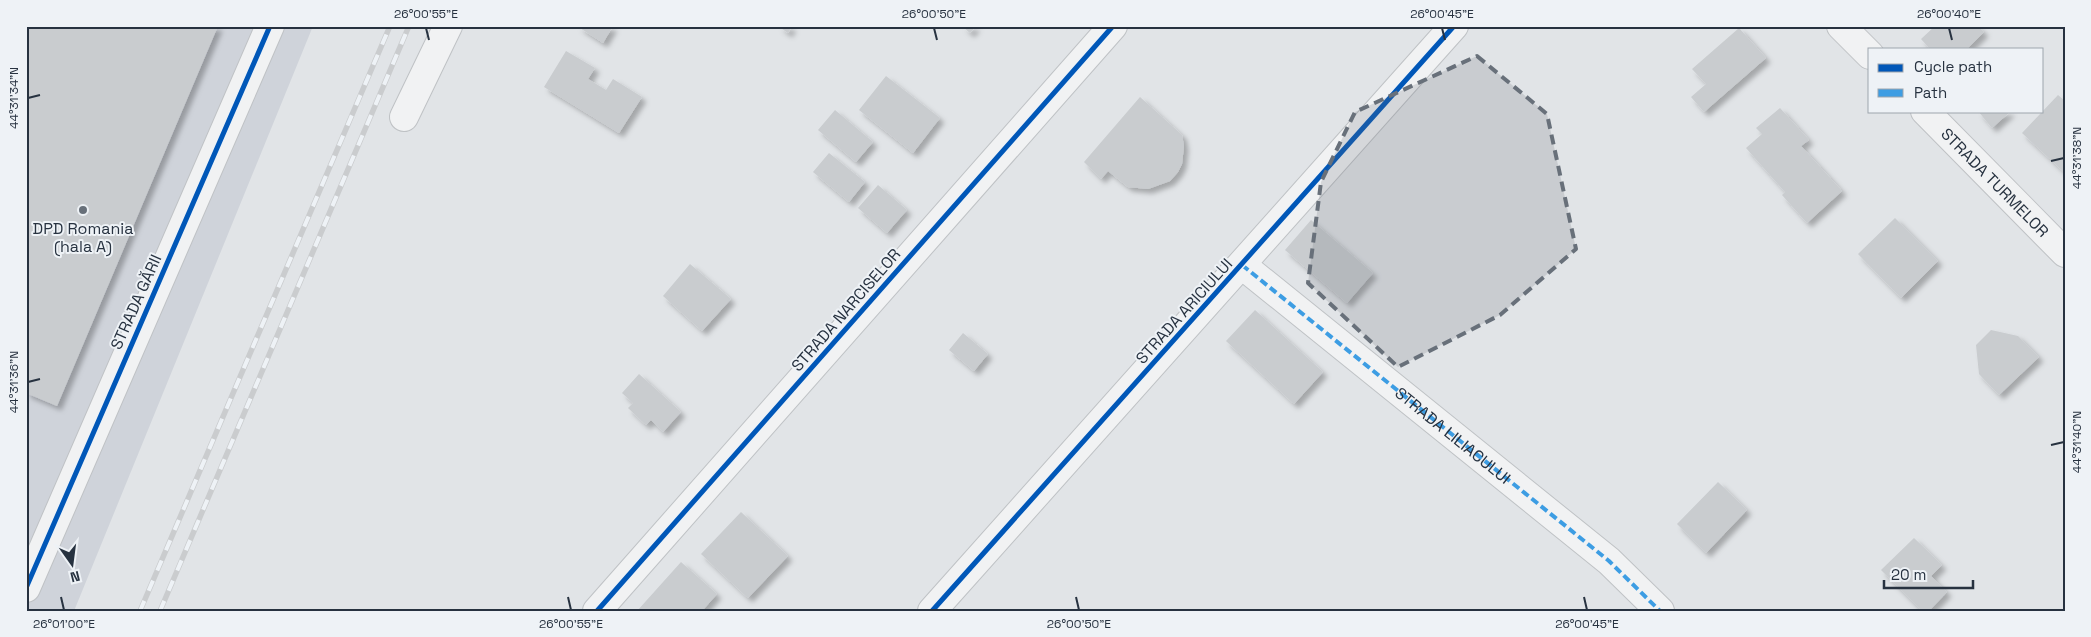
<svg xmlns="http://www.w3.org/2000/svg" width="2091" height="637" font-family="'Space Grotesk',sans-serif">
  <defs>
    <filter id="shadow"><feDropShadow dx="4.5" dy="4.5" stdDeviation="2.5" flood-color="#0004"/></filter>
  </defs>
  <rect width="100%" height="100%" fill="#e1e4e7"/>
  <path fill="#cfd3da" d="M26 26H313L74 611H26Z"/>
  <path fill="#c9cccf" filter="url(#shadow)" d="M26 26H218L57 406 26 393Z
    M577 26H613L603 43Z
    M778 26H792L788 33Z
    M962 26H976L970 33Z
    M1935 26H1978L1984 32 1967 49H1930L1921 39Z
    M1739 28 1766 58 1704 112 1691 97 1706 84 1692 69Z
    M566 51 595 68 588 79 606 90 613 79 642 97 619 133 544 87Z
    M886 76 940 118 913 153 859 110Z
    M2058 95 2065 101V173L2022 133Z
    M1140 97 1182 135 1184 146 1182 164 1178 172 1170 181 1148 189 1128 187 1108 171 1101 179 1084 162Z
    M1780 108 1809 140 1801 146 1842 191 1807 223 1782 195 1785 192 1746 148 1762 134 1756 128Z
    M835 110 873 142 856 162 818 130Z
    M1978 111H2011L1992 128Z
    M829 153 865 182 849 202 813 172Z
    M878 185 907 210 887 233 858 208Z
    M1895 218 1938 261 1901 298 1858 254Z
    M1311 220 1373 273 1347 303 1285 250Z
    M690 264 731 299 702 331 663 296Z
    M1255 310 1323 372 1294 404 1226 341Z
    M1991 330 2018 336 2039 357 1999 395 1979 374 1976 345Z
    M963 333 988 354 974 371 949 350Z
    M639 374 681 412 663 432 651 420 646 425 628 408 633 403 622 393Z
    M1718 482 1747 510 1706 553 1677 524Z
    M741 512 788 556 748 598 701 554Z
    M1914 538 1942 565 1931 576 1947 592 1929 611H1922L1881 570Z
    M681 562 717 594 702 611H637Z"/>
  <g fill="none" stroke-linecap="round" stroke-linejoin="round">
    <defs>
      <g id="minor">
        <path d="M1841 26 1870 55"/>
        <path id="s1" d="M1925 111 2065 253"/>
        <path d="M404 117 448 26"/>
        <path id="s2" d="M1242 265 1609 561 1660 611"/>
        <path d="M26 588 270 26"/>
        <path d="M597 611 1113 26"/>
        <path d="M932 611 1454 26"/>
      </g>
    </defs>
    <use href="#minor" stroke="#bfc2c5" stroke-width="30"/>
    <use href="#minor" stroke="#f1f2f3" stroke-width="28"/>
    <defs>
      <path id="rail" d="M140 611 390 26
        M160 611 409 26"/>
    </defs>
    <use href="#rail" stroke="#caccce" stroke-width="5.5"/>
    <use href="#rail" stroke="#eef2f6" stroke-width="4" stroke-dasharray="11" stroke-linecap="butt"/>
    <path stroke="#3d9de3" stroke-width="4" stroke-dasharray="8 4" stroke-linecap="butt" d="M1242 265 1609 561 1660 611"/>
    <defs>
      <path id="cycleway" d="M26 588 270 26
        M597 611 1113 26
        M932 611 1454 26"/>
    </defs>
    <use href="#cycleway" stroke="#eef2f6" stroke-width="8"/>
    <use href="#cycleway" stroke="#0057b8" stroke-width="5"/>
  </g>
  <path fill="#68707a" fill-opacity="0.2" stroke="#68707a" stroke-width="4" stroke-dasharray="10 6" stroke-linejoin="round" d="M1477 56 1547 114 1576 249 1500 315 1398 367 1308 283 1321 182 1355 112Z"/>
  <path fill="none" stroke="#273240" stroke-width="2" d="M426 28 429 40M934 28 937 40M1442 28 1445 40M1949 28 1952 40M28 98 40 95M2051 161 2064 158M28 382 40 379M2051 445 2064 442M61 597 64 610M568 597 571 610M1076 597 1079 610M1584 597 1587 610"/>
  <circle fill="#68707a" stroke="#eef2f6" stroke-width="2" cx="83" cy="210" r="5"/>
  <g text-anchor="middle" dominant-baseline="central" stroke-width="4" stroke-linejoin="round" paint-order="stroke">
    <g font-size="16" fill="#273240" stroke="#eef2f6">
      <text stroke="none"><textPath href="#s1" startOffset="100">STRADA TURMELOR</textPath></text>
      <text transform="translate(136 302) rotate(-66)">STRADA GĂRII</text>
      <text transform="translate(846 310) rotate(-49)">STRADA NARCISELOR</text>
      <text transform="translate(1184 311) rotate(-48)">STRADA ARICIULUI</text>
      <text stroke="none"><textPath href="#s2" startOffset="271">STRADA LILIACULUI</textPath></text>
    </g>
    <g font-size="16" fill="#273240" stroke="#eef2f6">
      <text x="83" y="228">DPD Romania<tspan x="83" dy="18">(hala A)</tspan></text>
    </g>
  </g>
  <rect width="2091" height="637" fill="none" stroke="#eef2f6" stroke-width="55"/>
  <rect x="1868" y="48" width="175" height="65" fill="#eef2f6" stroke="#9ea5ad"/>
  <rect x="1878" y="64" width="25" height="8" fill="#0057b8" stroke="#9ea5ad"/>
  <text x="1914" y="72" font-size="15" fill="#273240">Cycle path</text>
  <rect x="1878" y="89" width="25" height="8" fill="#3d9de3" stroke="#9ea5ad"/>
  <text x="1914" y="98" font-size="15" fill="#273240">Path</text>
  <g transform="translate(72 564) rotate(166)" stroke="#eef2f6" stroke-width="4" paint-order="stroke">
  <path d="M0-4L9 19L0 12L-9 19Z" fill="#273240"/>
  <text y="-8" font-size="14" font-weight="bold" text-anchor="middle" fill="#273240">N</text>
  </g>
  <path d="M1884 580v8h89v-8" fill="none" stroke="#273240" stroke-width="2.5"/>
  <text x="1891" y="580" font-size="15" fill="#273240" stroke="#eef2f6" stroke-width="4" paint-order="stroke">20 m</text>
  <rect x="28" y="28" width="2036" height="582" fill="none" stroke="#273240" stroke-width="2"/>
  <g font-size="12" text-anchor="middle" fill="#273240">
    <text x="426" y="18">26°00'55"E</text>
    <text x="934" y="18">26°00'50"E</text>
    <text x="1442" y="18">26°00'45"E</text>
    <text x="1949" y="18">26°00'40"E</text>
    <text transform="translate(14 98) rotate(-90)" y="4">44°31'34"N</text>
    <text transform="translate(2077 158) rotate(-90)" y="4">44°31'38"N</text>
    <text transform="translate(14 382) rotate(-90)" y="4">44°31'36"N</text>
    <text transform="translate(2077 442) rotate(-90)" y="4">44°31'40"N</text>
    <text x="64" y="628">26°01'00"E</text>
    <text x="571" y="628">26°00'55"E</text>
    <text x="1079" y="628">26°00'50"E</text>
    <text x="1587" y="628">26°00'45"E</text>
  </g>
</svg>
